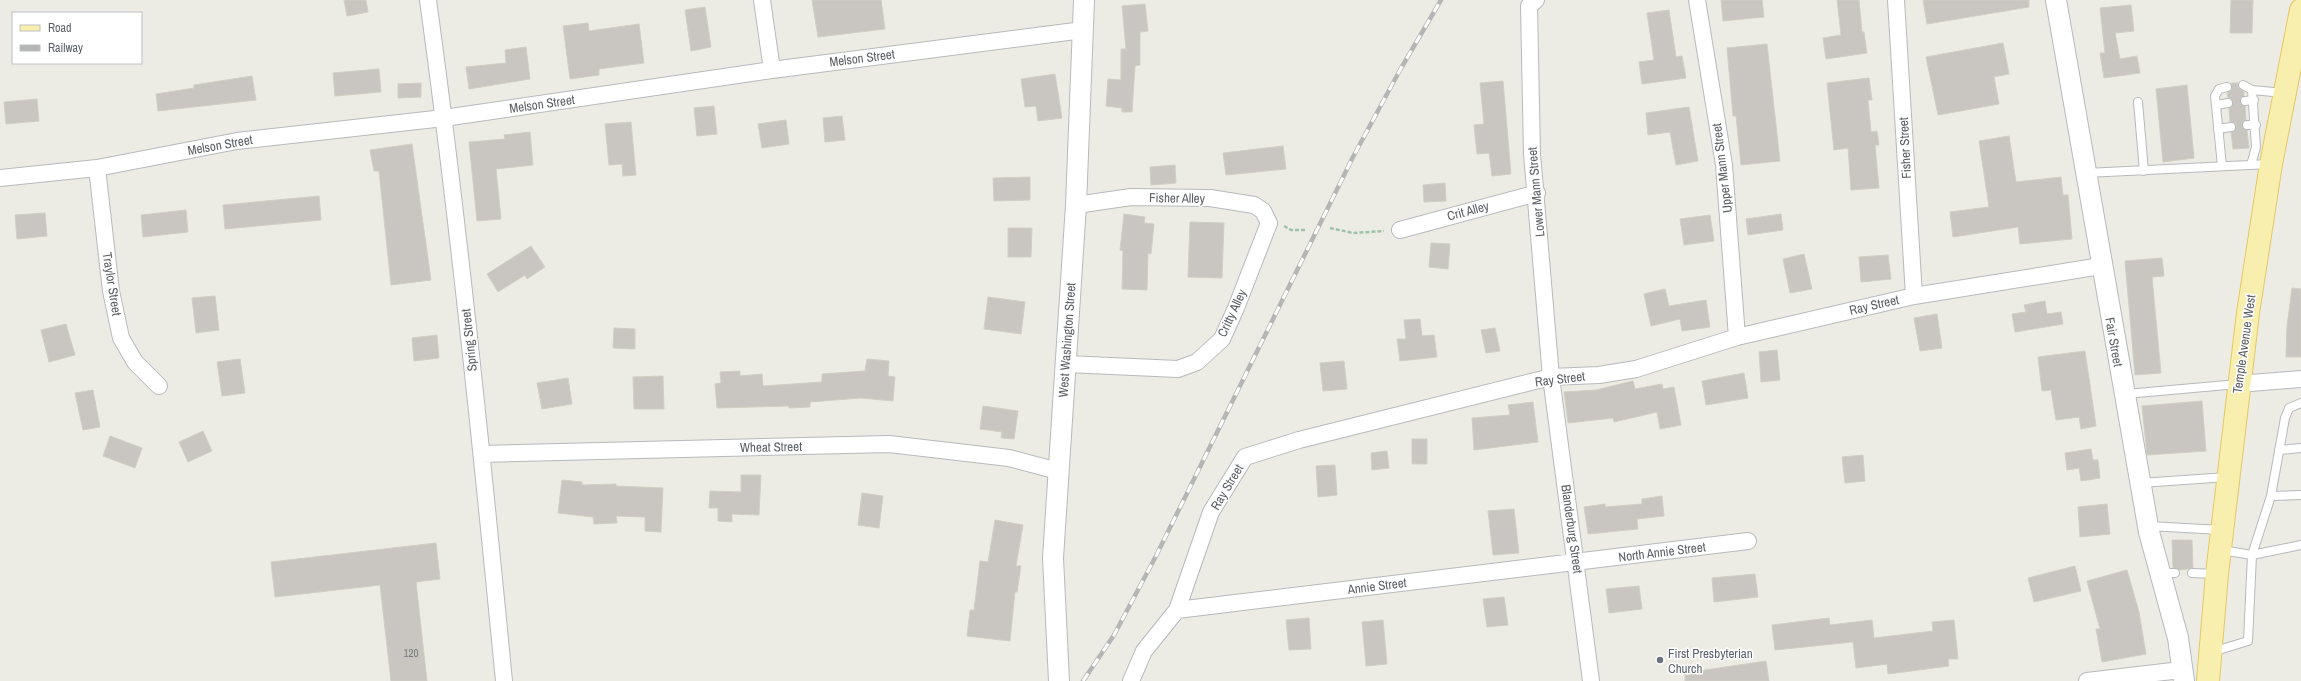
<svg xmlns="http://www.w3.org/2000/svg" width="2301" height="681" font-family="'Archivo Narrow',sans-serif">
  <rect width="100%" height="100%" fill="#edece4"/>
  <path fill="#c9c6c1" stroke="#d1cec3" d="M344 0H366L368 12 347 16Z
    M812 0H881L885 29 818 37Z
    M1721 0H1762L1764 17 1723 21Z
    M1837 0H1859L1862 32H1864L1867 53 1826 59 1823 38 1841 35Z
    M1923 0H2029V7L1927 24Z
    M2231 0H2253L2252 33H2230Z
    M1145 4 1148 31 1140 32V65L1135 66 1132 112H1122V108L1106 106 1108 79 1121 80V49H1126L1122 6Z
    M2131 5 2134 31 2115 33 2120 59 2137 56 2140 73 2104 78 2100 53H2105L2100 8Z
    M705 7 711 47 691 51 685 10Z
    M1669 10 1676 57 1682 56 1686 78 1642 84 1639 62 1654 60 1647 13Z
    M588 23 589 31 639 24 644 63 599 69V75L570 79 563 26Z
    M2003 43 2009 74 1994 77 1999 104 1938 115 1926 57Z
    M1767 44 1780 161 1741 165 1736 116H1733L1727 48Z
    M526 47 530 79 469 89 466 67 506 63 505 50Z
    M379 69 381 92 335 96 333 73Z
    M1055 74 1062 118 1038 121 1036 106 1025 107 1021 79Z
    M252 76 256 100 158 111 156 94 194 88V85Z
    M1869 78 1872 100H1868L1871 132 1877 131 1879 145H1875L1879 188 1851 190 1848 148 1834 150 1827 83Z
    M1503 81 1511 174 1492 176 1489 153 1477 154 1474 125 1484 124 1480 83Z
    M421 83V97L398 98V84Z
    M2231 83H2238V87L2244 92V96L2240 101 2245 106 2246 120 2242 125 2247 130 2249 148 2233 149 2231 132 2236 127 2235 123 2230 122 2229 108 2233 102 2228 98 2227 93 2232 89Z
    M2187 85 2194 158 2163 162 2156 89Z
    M37 99 39 121 6 124 4 102Z
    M714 106 717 134 697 136 694 108Z
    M1689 107 1698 161 1676 165 1670 132 1648 135 1646 113Z
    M842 116 845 140 825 142 823 118Z
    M786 120 789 144 762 148 758 124Z
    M631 122 636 175 623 176 622 164 609 165 605 124Z
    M530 132 533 165 496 169 501 219 477 221 469 142 505 139 504 135Z
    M2009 136 2016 182 2061 177 2063 195H2068L2072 239 2020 244 2018 227 1953 237 1950 212 1989 207 1979 141Z
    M412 144 431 280 391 285 379 171H374L370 150Z
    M1283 146 1286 169 1226 175 1223 153Z
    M1175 165 1176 183 1151 185 1150 167Z
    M1030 177V200L994 201 993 178Z
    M1445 183 1446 201 1424 202 1423 185Z
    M319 196 321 220 225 229 223 205Z
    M186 210 188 232 143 237 141 215Z
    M45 213 47 236 17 239 15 215Z
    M1124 214 1145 217 1144 223 1154 224 1151 254 1148 253 1147 290 1122 289 1123 251 1120 250Z
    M1781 214 1783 230 1748 235 1746 219Z
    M1710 215 1714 241 1684 245 1680 219Z
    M1190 222 1224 223 1222 278 1188 277Z
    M1008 228H1032L1031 257H1008Z
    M1431 243 1450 244 1448 269 1429 267Z
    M531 246 545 267 527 279 525 275 498 292 487 274Z
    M1804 254 1812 289 1790 293 1783 259Z
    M1888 255 1891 279 1861 282 1859 257Z
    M2162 258 2164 276 2152 277 2161 373 2135 375 2125 261Z
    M2292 288 2301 289V357H2286L2287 326Z
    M1665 289 1669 306 1706 300 1710 327 1682 331 1680 319 1651 326 1644 294Z
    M215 296 219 330 196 333 192 298Z
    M988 297 1025 302 1021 334 984 329Z
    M2045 301 2047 314 2061 312 2063 324 2015 332 2012 314 2026 312 2024 305Z
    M1937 314 1942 348 1920 351 1914 318Z
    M1420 319 1422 336 1434 335 1437 357 1400 361 1397 339H1406L1404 320Z
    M66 324 75 355 49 362 41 330Z
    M614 328 635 329V349L613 348Z
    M1495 328 1500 351 1486 353 1481 330Z
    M437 335 439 358 414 361 412 338Z
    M1777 350 1780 380 1761 382 1759 352Z
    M2085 351 2096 426 2081 429 2079 417 2056 420 2051 390 2042 391 2038 357Z
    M240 359 245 393 222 396 217 362Z
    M867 359 889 361 888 376 895 377 893 401 861 398 810 402V407L789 408V406L717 408 715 384 721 383 720 372 740 371V376L762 374 763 386 822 382V374L865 371Z
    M1344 361 1347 389 1323 391 1320 363Z
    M1744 373 1748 398 1706 405 1702 381Z
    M663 376 664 409H634L633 377Z
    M568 378 572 404 542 409 537 383Z
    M1633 381 1635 389 1662 384 1663 389 1674 387 1681 425 1660 429 1657 412 1614 422 1613 418 1568 423 1564 392 1596 390Z
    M93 390 100 427 83 430 75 393Z
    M2202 401 2206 451 2147 455 2142 406Z
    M1533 402 1538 442 1474 450 1472 418 1510 415 1508 405Z
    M983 406 1018 411 1014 439 1001 438 1002 432 980 429Z
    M203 431 212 451 188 462 179 442Z
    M110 436 142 448 135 468 103 456Z
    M1412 439H1427V464H1412Z
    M2091 449 2093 460H2098L2100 478 2081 481 2079 468 2067 470 2065 453Z
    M1387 451 1389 468 1372 470 1371 453Z
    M1863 455 1865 481 1845 483 1842 457Z
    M1335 465 1337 495 1318 497 1316 466Z
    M741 475H761L759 515 732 514V522L718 521V508H709L710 491 741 492Z
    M562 480 582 482V485L616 484V486L663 488 661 532 645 531V517L616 516 617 523 594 524 593 517 558 513Z
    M862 493 883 496 879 528 858 525Z
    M1662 496 1664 516 1637 519 1638 529 1588 534 1584 507 1605 504V507L1642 504V499Z
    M2107 504 2110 534 2080 537 2078 507Z
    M1514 509 1519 553 1493 555 1488 511Z
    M995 520 1023 525 1016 566H1021L1017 592H1015L1010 641 967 636 970 610H974L980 561 988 562Z
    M2172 540H2192L2193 568 2180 570 2173 568Z
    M436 543 440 579 416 582 427 681H391L380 585 275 597 271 562Z
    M2075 566 2081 591 2034 602 2028 578Z
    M2127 570 2139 612 2146 654 2102 662 2096 629H2100L2087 581Z
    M1755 574 1758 597 1714 602 1712 578Z
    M1639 586 1642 609 1609 613 1606 589Z
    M1504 597 1508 625 1487 627 1483 599Z
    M1309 618 1311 649 1289 650 1286 620Z
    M1829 618 1830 625 1872 620 1874 638 1933 631 1932 622 1954 620 1958 659H1948L1949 666 1888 674 1887 664 1856 668 1853 642 1775 650 1772 625Z
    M1383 620 1387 664 1366 666 1362 622Z
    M1766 661 1769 681H1685V673Z"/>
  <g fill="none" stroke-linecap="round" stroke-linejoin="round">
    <defs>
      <path id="service" d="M2243 85 2252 90
        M2245 101 2254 100
        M2138 102 2144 171
        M2216 105 2228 103
        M2247 125H2256
        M2218 129 2231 127
        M2251 165 2256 147 2252 90 2284 93
        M2222 166 2215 96 2219 89 2227 87
        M2086 173 2270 164
        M2126 394 2238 384
        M2279 450 2301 448
        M2141 483 2227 477
        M2271 496 2301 495
        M2148 526 2222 530
        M2221 550 2252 555 2271 496 2285 418 2289 408 2301 403
        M2161 573H2175
        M2192 573 2217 574
        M2212 652 2248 641 2252 555 2301 545"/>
      <path id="minor" d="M428 0C459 226 482 454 504 681
        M762 0 772 70
        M1536 0 1529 6 1532 154 1551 377 1591 681
        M1697 0 1724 165 1737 337
        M1896 0 1914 296
        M97 168 111 291 121 338 135 362 159 386
        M0 178 97 168 237 141 444 118 772 70 1083 30
        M1400 230 1537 193
        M1066 364 1178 369 1197 362 1222 339 1236 308 1269 223 1263 211 1254 205 1210 198 1131 197 1076 205
        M2238 384 2301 379
        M482 454 889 444 1009 458 1058 471
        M1177 610 1748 541
        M1131 681 1144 651 1177 610 1211 512 1245 457 1299 440 1551 377 1599 375 1636 369 1737 337 1914 296 2101 266
        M2087 681 2181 670"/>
      <path id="tertiary" d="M2056 0 2149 532 2178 638 2184 681
        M1059 681 1053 558 1076 205 1084 0"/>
      <path id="primary" d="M2208 681 2217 574 2248 313 2271 164 2301 10"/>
    </defs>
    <use href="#service" stroke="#b6b9bd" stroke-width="10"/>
    <use href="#minor" stroke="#b6b9bd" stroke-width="18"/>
    <use href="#tertiary" stroke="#b6b9bd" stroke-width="22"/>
    <use href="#primary" stroke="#e5c765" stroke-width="24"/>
    <path stroke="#9cc3a9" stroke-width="2.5" stroke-dasharray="4 2" stroke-linecap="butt" d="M1284 226 1291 230H1306
      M1330 228 1353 233 1384 231"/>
    <use href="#service" stroke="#fff" stroke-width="8"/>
    <use href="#minor" stroke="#fff" stroke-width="16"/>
    <use href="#tertiary" stroke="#fff" stroke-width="20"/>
    <use href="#primary" stroke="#f8efae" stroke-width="22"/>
    <defs>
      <path id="rail" d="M1083 681 1114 635 1156 556 1353 157 1400 70 1441 0"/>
    </defs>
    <use href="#rail" stroke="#b4b5b5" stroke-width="4.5"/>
    <use href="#rail" stroke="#fff" stroke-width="3" stroke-dasharray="9" stroke-linecap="butt"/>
  </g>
  <circle fill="#6b7280" stroke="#fff" stroke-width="1.5" cx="1660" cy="660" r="4"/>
  <g text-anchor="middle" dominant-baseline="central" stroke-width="3" stroke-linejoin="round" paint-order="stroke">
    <g font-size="11" fill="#77797a">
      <text x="411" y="653">120</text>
    </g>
    <g font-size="13" fill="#5c5f63" stroke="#fff">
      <text transform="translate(862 58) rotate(-7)">Melson Street</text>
      <text transform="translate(542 104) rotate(-8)">Melson Street</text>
      <text transform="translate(220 145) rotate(-10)">Melson Street</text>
      <text transform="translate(1905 148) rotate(-93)">Fisher Street</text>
      <text transform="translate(1722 168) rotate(-97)">Upper Mann Street</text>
      <text transform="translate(1536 192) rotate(-95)">Lower Mann Street</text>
      <text transform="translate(1177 198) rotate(1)">Fisher Alley</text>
      <text transform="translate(1468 211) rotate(-15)">Crit Alley</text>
      <text transform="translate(112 284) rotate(81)">Traylor Street</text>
      <text transform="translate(1874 305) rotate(-13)">Ray Street</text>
      <text transform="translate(1232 313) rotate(-65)">Critty Alley</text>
      <text transform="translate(469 340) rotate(-96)">Spring Street</text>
      <text transform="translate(1067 340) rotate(-86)">West Washington Street</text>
      <text transform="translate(2114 342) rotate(80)">Fair Street</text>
      <text transform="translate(2244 344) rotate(-82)">Temple Avenue West</text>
      <text transform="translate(1560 379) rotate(-7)">Ray Street</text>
      <text transform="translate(771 447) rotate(-1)">Wheat Street</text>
      <text transform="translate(1227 487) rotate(-59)">Ray Street</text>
      <text transform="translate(1572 529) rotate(82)">Blanderburg Street</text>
      <text transform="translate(1662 552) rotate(-7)">North Annie Street</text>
      <text transform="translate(1377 586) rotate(-7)">Annie Street</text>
    </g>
    <g font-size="13" fill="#5b616d" stroke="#fff" text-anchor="start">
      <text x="1668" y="653">First Presbyterian<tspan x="1668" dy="15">Church</tspan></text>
    </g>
  </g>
  <rect x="12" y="12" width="130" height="52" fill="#ffffff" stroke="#bebfc1"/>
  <rect x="20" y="25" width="20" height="6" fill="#f8efae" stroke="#bebfc1"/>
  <text x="48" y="32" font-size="12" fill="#5c5f63">Road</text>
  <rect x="20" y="45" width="20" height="6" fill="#b4b5b5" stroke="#bebfc1"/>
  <text x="48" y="52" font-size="12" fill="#5c5f63">Railway</text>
</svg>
